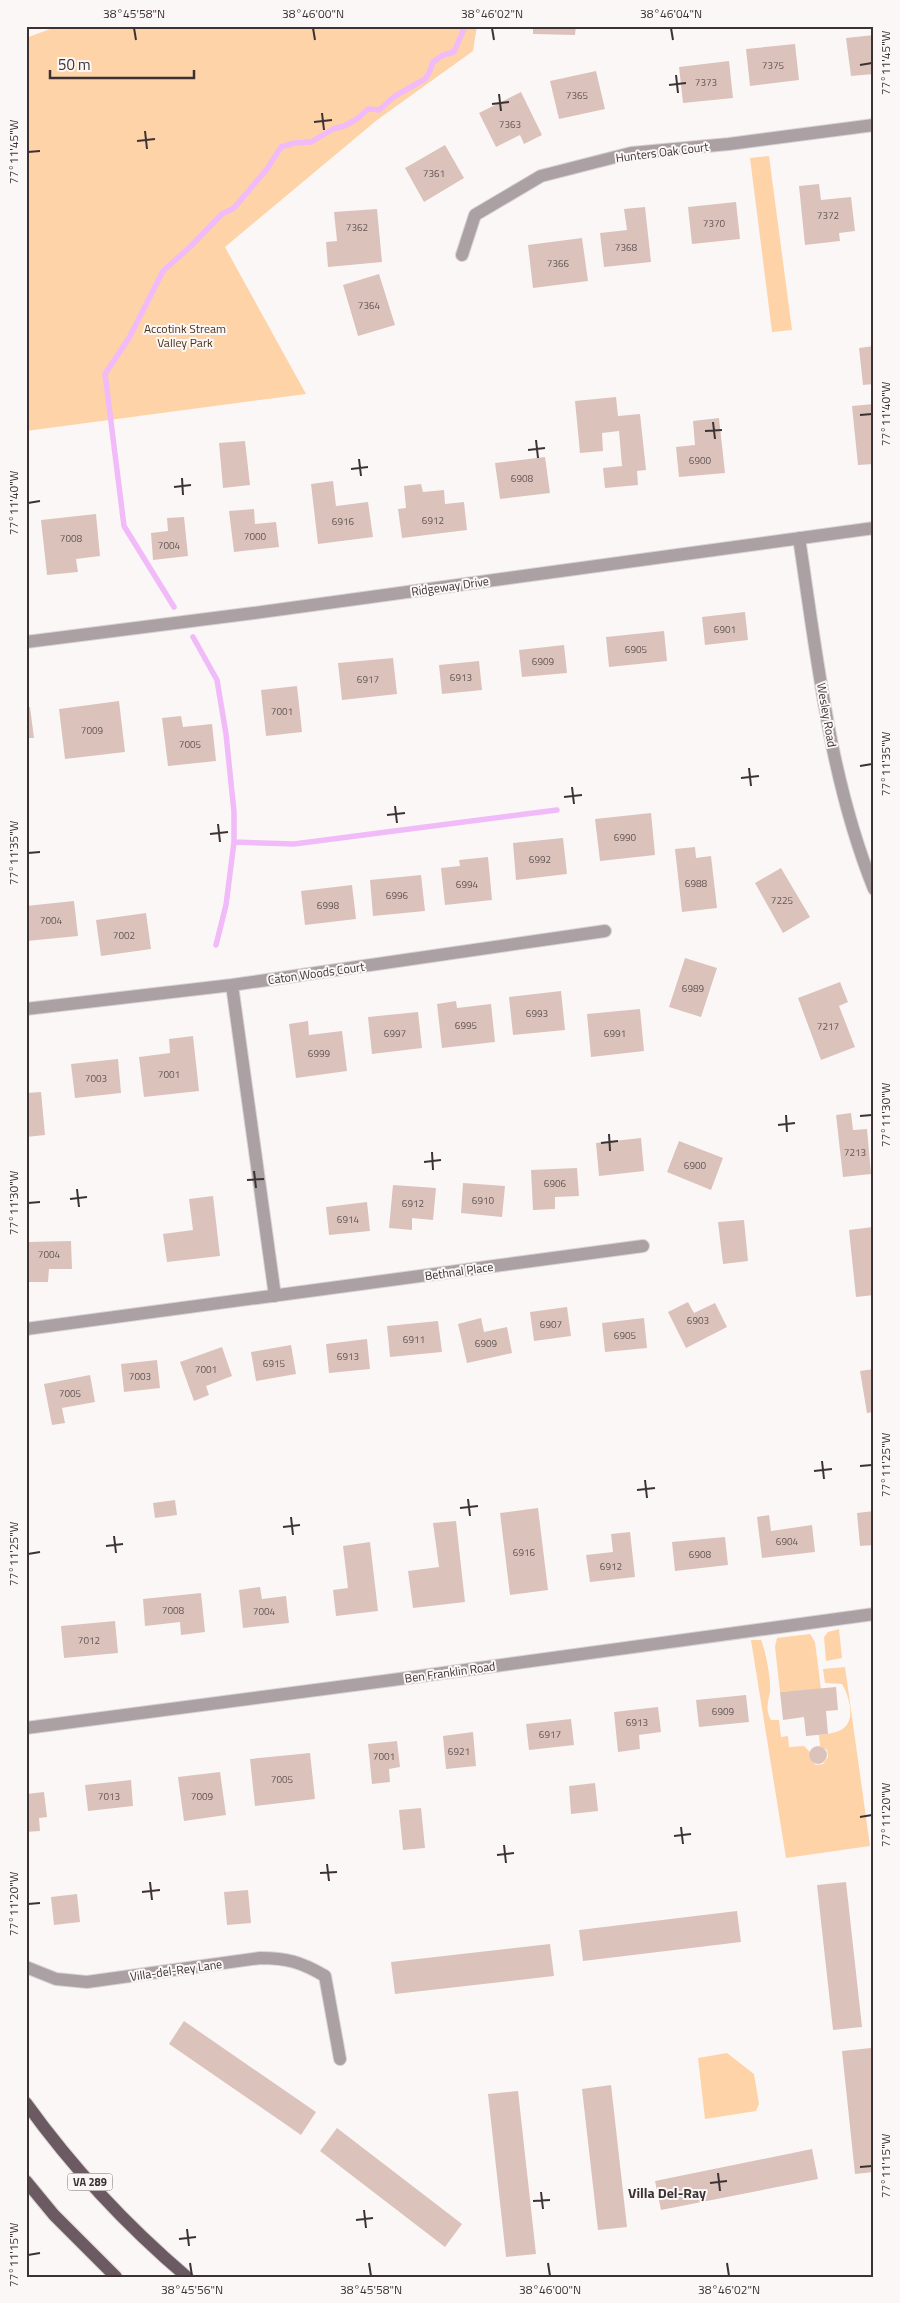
<svg xmlns="http://www.w3.org/2000/svg" width="900" height="2303" font-family="'Titillium Web',sans-serif">
  <rect width="100%" height="100%" fill="#fcf7f7"/>
  <path fill="#fed3a8" d="M58 26H477L473 51 377 120 225 247 306 394 26 431V38Z
    M769 156 792 330 772 332 750 158Z
    M839 1629 842 1658 826 1661 824 1637 828 1632Z
    M810 1634 815 1642 821 1689 780 1692 775 1647 777 1638Z
    M751 1640H761C766 1651 771 1680 770 1692 768 1703 765 1709 771 1720H779L781 1737 788 1736 789 1747 804 1746 809 1751 810 1759 816 1765 823 1764 828 1757 827 1750 820 1746 819 1735C827 1734 840 1733 846 1726 855 1715 848 1694 842 1684L825 1683 823 1669 845 1667 870 1846 786 1858Z
    M727 2053 754 2074 759 2104 756 2111 705 2119 698 2058Z"/>
  <g fill="none" stroke-linecap="round" stroke-linejoin="round">
    <path stroke="#f0bbf8" stroke-width="5.5" d="M174 607 124 526 105 374 129 338 163 271 191 246 222 214 234 208 267 169 281 147 294 143 311 142 333 129 344 126 357 119 368 109 379 110 395 96 425 79 429 73 433 62 443 55 454 52 465 26
      M193 637 217 680 226 734 234 812V842L226 905 216 945
      M234 842 294 844 557 810"/>
  </g>
  <path fill="#dbc3bb" d="M533 26H576L575 35 533 34Z
    M874 35V74L851 76 846 38Z
    M795 44 799 80 750 86 746 49Z
    M729 61 733 98 683 103 679 67Z
    M596 71 605 109 559 119 550 81Z
    M521 92 542 135 524 144 520 135 496 147 479 113Z
    M445 145 464 178 424 202 405 168Z
    M819 184 821 200 851 197 855 231 839 233 840 241 805 245 799 186Z
    M736 202 740 239 692 244 688 207Z
    M645 207 651 262 604 267 600 233 627 230 624 209Z
    M377 209 382 262 328 267 326 242 337 241 334 212Z
    M582 238 588 281 533 288 528 245Z
    M379 274 395 325 358 336 343 285Z
    M874 346V384L863 385 859 348Z
    M616 397 618 416 640 414 646 470 637 471 638 485 605 488 603 468 622 466 619 431 602 433 603 451 580 453 575 401Z
    M874 404V464L858 465 852 406Z
    M719 418 725 473 679 477 676 447 695 445 693 421Z
    M245 441 250 485 223 488 219 443Z
    M545 457 550 493 500 499 495 463Z
    M333 481 336 506 368 502 373 537 318 544 311 484Z
    M421 484 423 492 444 490 445 504 464 502 467 530 402 538 398 509 406 508 404 486Z
    M254 509 255 524 276 522 279 547 234 552 229 511Z
    M96 514 100 556 76 559 78 572 47 575 41 520Z
    M184 517 188 556 153 560 151 533 168 531 167 518Z
    M745 612 748 640 705 645 702 617Z
    M664 631 667 661 609 667 606 637Z
    M564 645 567 673 522 677 519 650Z
    M393 658 397 694 342 700 338 663Z
    M479 661 482 690 442 694 439 665Z
    M297 686 302 732 266 736 261 690Z
    M119 701 125 752 65 759 59 709Z
    M26 707H30L34 738H26Z
    M181 716 183 727 212 724 216 761 168 766 162 718Z
    M651 813 655 855 600 861 595 819Z
    M563 838 567 874 516 880 513 843Z
    M695 847 696 858 711 856 717 908 682 912 675 849Z
    M488 857 492 900 445 905 441 868 460 866 459 860Z
    M781 868 810 917 783 933 755 883Z
    M421 875 425 911 373 916 370 880Z
    M352 885 356 919 305 925 301 891Z
    M74 901 78 936 27 941 26 906Z
    M146 913 151 949 101 956 96 920Z
    M685 958 717 968 701 1017 669 1007Z
    M840 982 848 1002 839 1006 855 1047 821 1060 798 998Z
    M561 991 565 1030 513 1035 509 997Z
    M456 1001 457 1008 491 1004 495 1042 442 1048 437 1004Z
    M640 1009 644 1051 591 1057 587 1014Z
    M418 1012 422 1048 372 1054 368 1017Z
    M308 1021 309 1035 342 1031 347 1071 296 1078 289 1024Z
    M193 1036 199 1091 144 1097 139 1057 170 1053 169 1039Z
    M118 1059 121 1093 75 1098 71 1064Z
    M41 1092 45 1135 26 1137V1093Z
    M851 1113 853 1130 867 1129 871 1174 843 1177 836 1115Z
    M641 1138 644 1171 599 1176 596 1143Z
    M679 1141 723 1158 711 1190 667 1172Z
    M577 1168 579 1196 555 1197V1209L533 1210 531 1170Z
    M463 1183 505 1186 502 1217 461 1213Z
    M393 1185 436 1188 433 1220 412 1218V1230L389 1228Z
    M213 1196 220 1256 167 1262 163 1234 193 1230 189 1199Z
    M367 1202 370 1231 329 1235 326 1207Z
    M744 1220 748 1261 723 1264 718 1222Z
    M873 1227 874 1295 856 1297 849 1230Z
    M71 1241 72 1269H49L48 1282H26V1242Z
    M688 1302 694 1313 715 1303 727 1327 686 1348 668 1312Z
    M567 1307 571 1336 534 1341 530 1312Z
    M481 1318 484 1332 507 1327 512 1353 467 1363 458 1324Z
    M644 1318 647 1348 605 1352 602 1323Z
    M438 1321 442 1352 390 1357 387 1326Z
    M367 1339 370 1369 329 1373 326 1344Z
    M291 1345 296 1374 256 1381 251 1352Z
    M222 1347 232 1376 206 1386 209 1395 194 1401 180 1362Z
    M157 1360 160 1388 124 1392 121 1364Z
    M874 1369V1412L867 1413 860 1371Z
    M90 1375 95 1402 62 1408 65 1423 52 1425 44 1384Z
    M175 1500 177 1515 155 1518 153 1503Z
    M538 1508 548 1590 510 1595 500 1513Z
    M874 1511V1545L860 1546 857 1513Z
    M769 1515 771 1531 812 1525 815 1552 762 1558 757 1517Z
    M456 1521 465 1602 413 1608 408 1571 439 1567 433 1523Z
    M630 1532 635 1577 590 1582 586 1555 613 1552 611 1534Z
    M725 1537 728 1565 675 1571 672 1542Z
    M370 1542 378 1611 336 1616 333 1590 348 1588 343 1546Z
    M260 1587 262 1599 286 1596 289 1623 243 1628 239 1590Z
    M201 1593 205 1632 181 1635 180 1622 145 1626 143 1599Z
    M115 1621 118 1653 64 1658 61 1626Z
    M26 1624 29 1642H26Z
    M836 1687 838 1710 826 1711 828 1734 806 1736 804 1717 783 1720 780 1692Z
    M746 1695 749 1722 699 1727 696 1700Z
    M658 1707 661 1732 639 1735 640 1749 618 1752 614 1712Z
    M571 1719 574 1745 529 1750 526 1724Z
    M473 1732 476 1766 446 1769 443 1736Z
    M397 1741 400 1767 389 1769 390 1782 372 1784 368 1744Z
    M809 1755a9 9 0 1 1 18 0a9 9 0 1 1-18 0Z
    M310 1753 315 1799 255 1806 250 1759Z
    M220 1772 226 1815 184 1821 178 1777Z
    M131 1780 133 1806 88 1811 85 1785Z
    M595 1783 598 1811 571 1814 569 1786Z
    M44 1792 47 1817 39 1818 40 1831 26 1832V1794Z
    M421 1808 425 1848 403 1850 399 1810Z
    M846 1882 862 2027 833 2030 817 1885Z
    M248 1890 251 1923 227 1925 224 1892Z
    M77 1894 80 1922 54 1925 51 1897Z
    M737 1911 741 1942 583 1961 579 1930Z
    M550 1944 554 1976 395 1994 391 1962Z
    M184 2021 316 2112 301 2135 169 2044Z
    M871 2048 874 2078V2172L855 2174 842 2051Z
    M611 2085 627 2227 598 2230 582 2089Z
    M518 2091 536 2254 506 2257 488 2094Z
    M337 2128 462 2224 445 2247 320 2151Z
    M812 2149 818 2179 661 2210 655 2181Z"/>
  <g fill="none" stroke-linecap="round" stroke-linejoin="round">
    <defs>
      <path id="street" d="M462 255 475 215 541 176 631 153 729 144 874 125
        M799 538C817 656 829 777 874 889
        M26 642 254 613 874 528
        M232 985 275 1296
        M26 1009 232 985 605 931
        M26 1329 643 1246
        M26 1728 392 1680 874 1614
        M26 1967 56 1979 87 1982 260 1958C287 1958 301 1962 325 1976L340 2059"/>
      <path id="primary" d="M26 2103C72 2167 127 2226 187 2277
        M26 2181 54 2215 116 2277"/>
    </defs>
    <use href="#street" stroke="#d9d4d4" stroke-width="14"/>
    <use href="#primary" stroke="#d9d4d4" stroke-width="14"/>
    <use href="#street" stroke="#aba1a5" stroke-width="12"/>
    <use href="#primary" stroke="#6b5a62" stroke-width="12"/>
  </g>
  <path fill="none" stroke="#3c3233" stroke-width="2" d="M134 28 136 40M313 28 315 40M492 28 494 40M671 28 673 40M860 65 872 63M676 75 678 93M669 85 686 83M499 94 501 111M492 104 509 102M322 113 324 130M314 122 332 120M145 131 147 149M137 141 155 139M28 152 40 151M860 415 872 414M713 422 715 439M705 431 722 430M536 440 538 458M528 450 545 448M359 459 361 476M351 469 368 467M182 478 183 495M174 487 191 485M28 503 40 501M860 766 872 764M749 768 751 786M741 778 759 776M572 787 574 804M564 797 582 795M395 806 397 823M387 815 405 813M218 824 220 842M210 834 228 832M28 853 40 852M786 1115 787 1132M860 1116 872 1115M778 1125 795 1123M609 1134 610 1151M601 1143 618 1141M432 1152 433 1170M424 1162 441 1160M254 1171 256 1188M247 1180 264 1179M77 1189 79 1207M70 1199 87 1197M28 1203 40 1202M822 1461 824 1479M860 1466 872 1465M814 1471 832 1469M645 1480 647 1498M637 1490 655 1488M468 1499 470 1516M460 1508 478 1506M291 1517 293 1535M283 1527 300 1525M114 1536 116 1553M106 1546 123 1544M28 1554 40 1552M860 1817 872 1815M681 1827 683 1844M674 1836 691 1834M504 1845 506 1863M497 1855 514 1853M327 1864 329 1881M320 1873 337 1872M150 1882 152 1900M142 1892 160 1890M28 1904 40 1903M860 2167 872 2166M718 2173 720 2191M710 2183 727 2181M541 2192 543 2209M533 2201 550 2200M364 2210 366 2228M356 2220 373 2218M187 2229 189 2246M179 2239 196 2237M28 2255 40 2253M190 2263 192 2276M369 2263 371 2276M548 2263 550 2276M727 2263 729 2276"/>
  <g text-anchor="middle" dominant-baseline="central" stroke-width="4" stroke-linejoin="round" paint-order="stroke">
    <g font-size="10" fill="#645655">
      <text x="773" y="65">7375</text>
      <text x="706" y="82">7373</text>
      <text x="577" y="95">7365</text>
      <text x="510" y="124">7363</text>
      <text x="434" y="173">7361</text>
      <text x="828" y="215">7372</text>
      <text x="714" y="223">7370</text>
      <text x="357" y="227">7362</text>
      <text x="626" y="247">7368</text>
      <text x="558" y="263">7366</text>
      <text x="369" y="305">7364</text>
      <text x="700" y="460">6900</text>
      <text x="522" y="478">6908</text>
      <text x="433" y="520">6912</text>
      <text x="343" y="521">6916</text>
      <text x="255" y="536">7000</text>
      <text x="71" y="538">7008</text>
      <text x="169" y="545">7004</text>
      <text x="725" y="629">6901</text>
      <text x="636" y="649">6905</text>
      <text x="543" y="661">6909</text>
      <text x="461" y="677">6913</text>
      <text x="368" y="679">6917</text>
      <text x="282" y="711">7001</text>
      <text x="92" y="730">7009</text>
      <text x="190" y="744">7005</text>
      <text x="625" y="837">6990</text>
      <text x="540" y="859">6992</text>
      <text x="696" y="883">6988</text>
      <text x="467" y="884">6994</text>
      <text x="397" y="895">6996</text>
      <text x="782" y="900">7225</text>
      <text x="328" y="905">6998</text>
      <text x="51" y="920">7004</text>
      <text x="124" y="935">7002</text>
      <text x="693" y="988">6989</text>
      <text x="537" y="1013">6993</text>
      <text x="466" y="1025">6995</text>
      <text x="828" y="1026">7217</text>
      <text x="395" y="1033">6997</text>
      <text x="615" y="1033">6991</text>
      <text x="319" y="1053">6999</text>
      <text x="169" y="1074">7001</text>
      <text x="96" y="1078">7003</text>
      <text x="855" y="1152">7213</text>
      <text x="695" y="1165">6900</text>
      <text x="555" y="1183">6906</text>
      <text x="483" y="1200">6910</text>
      <text x="413" y="1203">6912</text>
      <text x="348" y="1219">6914</text>
      <text x="49" y="1254">7004</text>
      <text x="698" y="1320">6903</text>
      <text x="551" y="1324">6907</text>
      <text x="625" y="1335">6905</text>
      <text x="414" y="1339">6911</text>
      <text x="486" y="1343">6909</text>
      <text x="348" y="1356">6913</text>
      <text x="274" y="1363">6915</text>
      <text x="206" y="1369">7001</text>
      <text x="140" y="1376">7003</text>
      <text x="70" y="1393">7005</text>
      <text x="787" y="1541">6904</text>
      <text x="524" y="1552">6916</text>
      <text x="700" y="1554">6908</text>
      <text x="611" y="1566">6912</text>
      <text x="173" y="1610">7008</text>
      <text x="264" y="1611">7004</text>
      <text x="89" y="1640">7012</text>
      <text x="723" y="1711">6909</text>
      <text x="637" y="1722">6913</text>
      <text x="550" y="1734">6917</text>
      <text x="459" y="1751">6921</text>
      <text x="384" y="1756">7001</text>
      <text x="282" y="1779">7005</text>
      <text x="109" y="1796">7013</text>
      <text x="202" y="1796">7009</text>
    </g>
    <rect fill="#fcf7f7" stroke="#766d6e" stroke-width="1" x="67.5" y="2173.5" width="45" height="17" rx="4"/>
    <g font-size="11" font-weight="bold" fill="#3c3233">
      <text x="90" y="2182">VA 289</text>
    </g>
    <g font-size="12" fill="#3c3233" stroke="#fcf7f7">
      <text transform="translate(662 152) rotate(-7)">Hunters Oak Court</text>
      <text transform="translate(450 586) rotate(-8)">Ridgeway Drive</text>
      <text transform="translate(827 715) rotate(80)">Wesley Road</text>
      <text transform="translate(316 973) rotate(-8)">Caton Woods Court</text>
      <text transform="translate(459 1271) rotate(-8)">Bethnal Place</text>
      <text transform="translate(450 1672) rotate(-8)">Ben Franklin Road</text>
      <text transform="translate(176 1970) rotate(-8)">Villa-del-Rey Lane</text>
    </g>
    <g font-size="12" fill="#493117" stroke="#fcf7f7">
      <text x="185" y="328">Accotink Stream<tspan x="185" dy="14">Valley Park</tspan></text>
    </g>
    <g font-size="14" font-weight="bold" fill="#3c3233" stroke="#fcf7f7">
      <text x="667" y="2192">Villa Del-Ray</text>
    </g>
  </g>
  <rect width="900" height="2303" fill="none" stroke="#fcf7f7" stroke-width="55"/>
  <path d="M50 70v8h144v-8" fill="none" stroke="#3c3233" stroke-width="2.5"/>
  <text x="58" y="70" font-size="15" fill="#3c3233" stroke="#fcf7f7" stroke-width="4" paint-order="stroke">50 m</text>
  <rect x="28" y="28" width="844" height="2248" fill="none" stroke="#3c3233" stroke-width="2"/>
  <g font-size="12" text-anchor="middle" fill="#3c3233">
    <text x="134" y="18">38°45'58"N</text>
    <text x="313" y="18">38°46'00"N</text>
    <text x="492" y="18">38°46'02"N</text>
    <text x="671" y="18">38°46'04"N</text>
    <text transform="translate(886 63) rotate(-90)" y="4">77°11'45"W</text>
    <text transform="translate(14 152) rotate(-90)" y="4">77°11'45"W</text>
    <text transform="translate(886 414) rotate(-90)" y="4">77°11'40"W</text>
    <text transform="translate(14 503) rotate(-90)" y="4">77°11'40"W</text>
    <text transform="translate(886 764) rotate(-90)" y="4">77°11'35"W</text>
    <text transform="translate(14 853) rotate(-90)" y="4">77°11'35"W</text>
    <text transform="translate(886 1115) rotate(-90)" y="4">77°11'30"W</text>
    <text transform="translate(14 1203) rotate(-90)" y="4">77°11'30"W</text>
    <text transform="translate(886 1465) rotate(-90)" y="4">77°11'25"W</text>
    <text transform="translate(14 1554) rotate(-90)" y="4">77°11'25"W</text>
    <text transform="translate(886 1815) rotate(-90)" y="4">77°11'20"W</text>
    <text transform="translate(14 1904) rotate(-90)" y="4">77°11'20"W</text>
    <text transform="translate(886 2166) rotate(-90)" y="4">77°11'15"W</text>
    <text transform="translate(14 2255) rotate(-90)" y="4">77°11'15"W</text>
    <text x="192" y="2294">38°45'56"N</text>
    <text x="371" y="2294">38°45'58"N</text>
    <text x="550" y="2294">38°46'00"N</text>
    <text x="729" y="2294">38°46'02"N</text>
  </g>
</svg>
